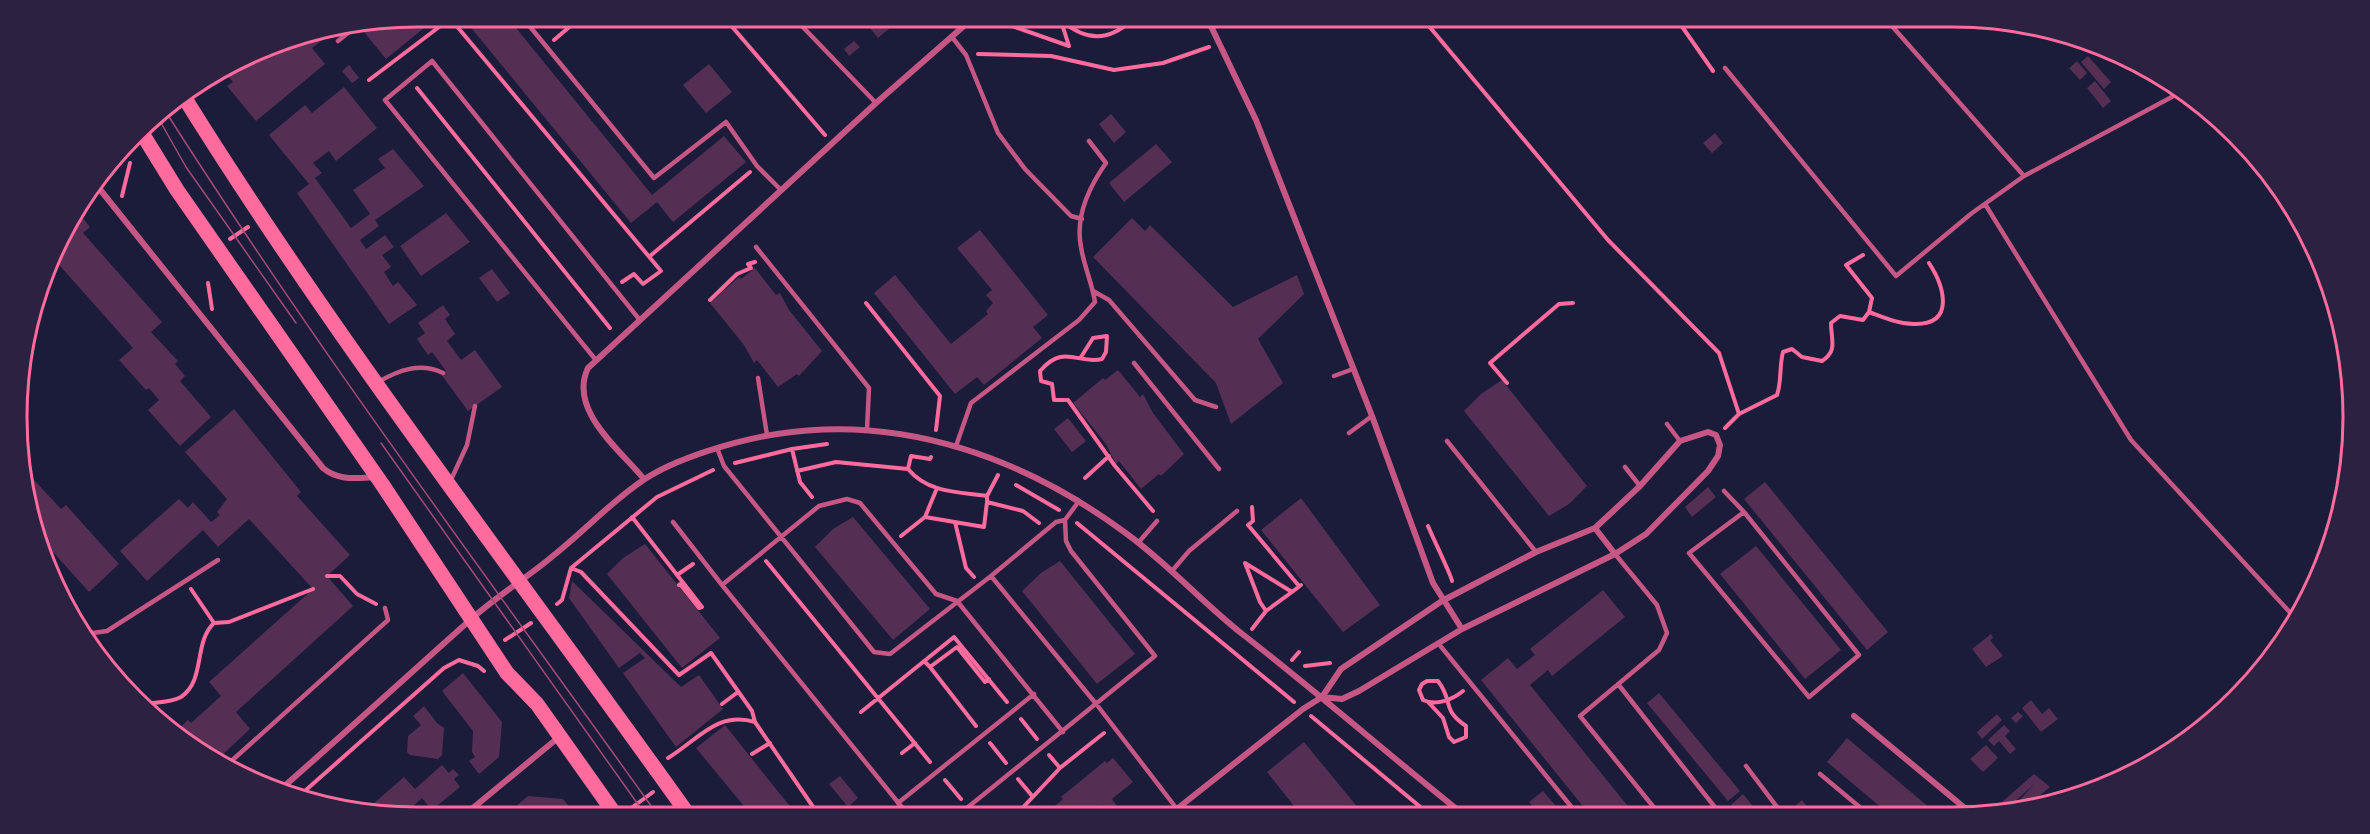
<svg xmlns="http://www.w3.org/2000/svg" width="2370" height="834" font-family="Rubik,sans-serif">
  <rect width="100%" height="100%" fill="#1b1b3a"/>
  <path fill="#542f53" d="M898 21 878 38 865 22H880Z
    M512 23 652 195 724 136 746 162 673 222 657 202 631 223 468 24Z
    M374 24H429L386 59 364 32Z
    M319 30 325 38 312 48 325 64 256 121 227 86 233 82 224 72 264 47 269 49 277 43Z
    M2059 31 2072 36 2073 37 2064 45 2055 34Z
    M854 41 860 47 849 56 844 49Z
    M2088 56 2111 82 2104 89 2081 62Z
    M2077 61 2087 73 2080 80 2069 68Z
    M709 64 732 92 706 113 683 85Z
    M349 65 359 78 352 83 342 71Z
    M2095 81 2111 101 2103 108 2087 88Z
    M344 87 377 128 336 161 329 151 313 163 322 173 315 178 351 228 370 214 353 190 385 168 378 159 393 149 424 186 375 220 379 226 360 240 366 249 385 235 394 247 382 255 391 267 384 272 393 286 398 282 417 305 389 324 297 193 309 184 269 135 305 105 312 113Z
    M1111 114 1126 132 1114 143 1099 124Z
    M1715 133 1723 143 1712 153 1703 143Z
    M1156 144 1172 162 1124 202 1109 183Z
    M76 210 90 227 83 233 162 322 151 332 178 361 175 364 185 376 180 381 211 417 180 446 148 410 159 400 149 388 146 390 119 360 133 348 54 259 70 244 61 234Z
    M446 213 470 242 421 276 400 246Z
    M1132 218 1145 231 1150 225 1233 307 1297 275 1304 294 1258 339 1283 383 1231 424 1216 383 1093 257Z
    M980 230 1048 315 1033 327 1042 338 984 385 977 377 955 394 874 293 895 275 951 344 988 314 986 311 993 303 986 295 992 290 957 248Z
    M755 268 776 295 780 293 789 310 822 351 799 376 797 374 778 387 757 360 754 363 744 345 710 303 739 277 741 279Z
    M492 269 510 293 497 302 479 278Z
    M443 305 450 315 445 319 455 334 447 341 461 360 475 350 502 387 468 411 441 374 446 371 432 352 428 355 417 339 425 333 418 323Z
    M1118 370 1140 397 1143 394 1153 413 1184 454 1161 476 1159 474 1141 489 1119 461 1116 464 1106 444 1073 403 1103 378 1105 380Z
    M1502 380 1587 486 1569 504 1549 516 1464 411 1481 394Z
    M234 409 301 492 297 496 350 555 327 576 353 606 236 712 250 729 221 756 216 751 209 757 194 750 174 733 188 720 191 723 221 696 209 682 313 589 249 519 218 547 203 530 147 581 120 551 179 499 188 508 193 502 211 522 220 515 217 512 227 499 185 452Z
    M1068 418 1086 441 1072 452 1054 429Z
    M21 466 61 509 66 505 119 564 89 592 36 533 30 520Z
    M1765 482 1888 632 1867 650 1744 499Z
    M1708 487 1716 497 1692 517 1685 507Z
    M1301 498 1380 605 1343 632 1261 530Z
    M853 517 930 609 893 640 815 547 833 529Z
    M645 544 720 638 682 668 607 574 623 558Z
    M1756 546 1841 650 1805 679 1720 574Z
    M1060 561 1135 654 1097 684 1022 591 1041 573Z
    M572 581 681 687 699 675 723 709 676 747 623 673 645 658 640 653 619 668 569 598Z
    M1603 590 1625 617 1552 676 1548 670 1530 685 1635 815H1590L1481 680 1508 658 1517 669 1535 655 1530 649Z
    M1991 634 1993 638 1990 640 2003 656 1986 667 1972 649Z
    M463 673 502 722 499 757 479 774 469 761 475 757 472 752 473 731 442 691Z
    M1659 693 1740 791 1728 801 1647 703Z
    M2031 700 2042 714 2049 708 2058 719 2041 732 2022 708Z
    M424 706 437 723 444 728 442 755 438 759 410 755 407 752 408 736 421 725 413 716Z
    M2018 712 2023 716 2016 723 2011 718Z
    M1997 714 2002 720 1982 739 1977 732Z
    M725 725 780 794 799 817H753L696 748Z
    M2004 725 2010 731 2005 736 2016 749 2010 754 1999 741 1994 746 1988 740Z
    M1847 738 1937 814H1889L1827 762Z
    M1304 742 1364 815 1302 816 1267 772Z
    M1986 745 1998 758 1983 772 1970 759Z
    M1113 758 1133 782 1112 799 1117 806 1110 812 1104 805 1091 816H1037L1048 808 1050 810 1063 799 1061 797 1105 761 1107 763Z
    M442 765 449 773 453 769 459 775 454 779 460 787 432 810 422 798 402 816 365 811 404 777 415 789Z
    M2034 774 2050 787 2038 797 2043 803 2022 809 2017 803 2034 784 2008 808 2002 802Z
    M840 776 858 798 848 807 829 784Z
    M1543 791 1562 813 1559 815H1540L1529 802Z
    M1743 794 1760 815H1739L1731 805Z
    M528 796 563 799 577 817H513L509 812Z
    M1802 800 1813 814H1792L1789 811Z"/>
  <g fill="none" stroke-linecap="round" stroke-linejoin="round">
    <path stroke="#ff6b9d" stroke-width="4" d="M1676 18 1713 71
      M1423 19 1608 240 1719 353 1739 414
      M998 21 1069 46 1061 21
      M1062 21C1086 41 1108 42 1132 20
      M728 22 825 135
      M455 24 661 271 643 284 634 274 622 282
      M554 40 574 23
      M978 54 1051 56 1114 70 1163 63 1209 47
      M369 80 443 24
      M417 88 610 328
      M122 196 130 163
      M230 239 248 227
      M650 256 750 172
      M208 283 212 309
      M710 300 737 274 751 268 748 264 755 262
      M866 303 940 396 936 430
      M1869 312C1883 317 1898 324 1914 324 1956 325 1944 286 1929 263
      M1081 357 1093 338 1107 336 1106 352 1102 359C1078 365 1064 343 1040 371L1041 381 1052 384 1054 400H1068L1115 466 1153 511
      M1507 383 1490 363 1559 304 1573 303
      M1725 428 1739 414 1777 395C1782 380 1779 367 1783 352L1792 349 1802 357 1822 361C1838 351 1831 340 1831 323L1840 316 1863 320 1869 312 1872 298 1846 265 1863 255
      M792 449 800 482 812 497
      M735 463 792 449 827 444
      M908 469 911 456 930 459 931 457
      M797 471 836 462 908 469C928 493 958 492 987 496V502L1023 511 1039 523
      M1085 478 1109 456
      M1016 485 1059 510
      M987 496 998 475
      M1252 507 1253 521 1248 525 1299 586
      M632 517 702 607 699 608 680 584 679 585
      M925 517 984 527 987 502
      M955 522 966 568 974 577
      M1077 523 1294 702
      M1428 526C1432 536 1452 577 1452 581
      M901 536 925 517 937 488
      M766 561 930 762
      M571 568 581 572 679 675 711 653 752 711 755 722
      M677 575 693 564
      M327 576H340L357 594 376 604
      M191 589 214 623
      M557 604 562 600 571 568 657 497 713 470
      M1266 611 1260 602 1245 563 1292 592 1301 585
      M1252 629 1266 611 1292 592
      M505 640 531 623
      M1292 660 1299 652
      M924 661 930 667 957 647 985 682 989 679
      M1305 666 1330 663
      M930 667 976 726
      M1429 703 1443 718 1449 737 1454 742 1466 737V726C1441 709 1454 702 1438 681H1427L1422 684 1419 690 1423 700C1436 706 1452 700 1463 691
      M722 704 738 692
      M140 705C152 702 171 703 181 697 206 680 193 643 214 623L229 622 313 589
      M861 712 954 637 1007 702
      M1311 716 1430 815
      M1021 719 1037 739
      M990 743 1006 763
      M902 753 915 743
      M752 754 770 743
      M1049 755 1060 768
      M668 758C699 739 717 711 755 722L820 817
      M1018 779 1033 797
      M945 780 961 799
      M298 797 444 668 459 660 478 666 484 671
      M630 809 653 792
      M1015 816 1060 768 1104 733"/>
    <path stroke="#c65784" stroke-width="4.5" d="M1884 17 2024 176
      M798 22 876 103
      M527 23 654 178 726 122 757 166 780 189
      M952 37 966 55 998 133 1025 169 1071 216 1082 219
      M338 41 359 24
      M1725 68 1896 276 1972 213 2024 176 2183 91
      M1985 204 2131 440 2297 620
      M756 247 869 388 867 429
      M1093 291 1109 300 1195 400 1216 407
      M595 359 385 100 432 61 639 319
      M1134 363 1219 469
      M1334 376 1353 369
      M758 378 767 435
      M378 382C399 370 420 362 443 373
      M1667 424 1680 441
      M1349 433 1372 416
      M1447 441 1536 552
      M956 446 971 403 1079 320 1095 302C1092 283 1084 266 1081 247 1075 217 1089 187 1106 163L1089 141
      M717 448 724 466 874 652 890 654 991 576
      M1625 467 1640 486
      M450 482 467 445 475 406
      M1724 491 1744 512 1689 553 1809 697 1859 655 1744 512
      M1079 501 1065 520 1056 522 991 576 1097 705 1177 809
      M673 522 722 585 819 506 847 499 860 503 936 594 957 601 1063 732
      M1138 543 1157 521
      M1615 554 1657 605 1667 633 1659 650 1580 716 1660 815
      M1172 571 1189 551 1237 511
      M722 585 909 816
      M79 627 93 633 107 631 218 560
      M1438 643 1578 815
      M1618 684 1721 815
      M227 765 388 620 385 608
      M1746 766 1783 815
      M1820 774 1868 814
      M898 803 1034 694
      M957 816 1155 656 1071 551 1066 541 1065 520"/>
    <path stroke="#c65784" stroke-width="6" d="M1208 20 1256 120 1372 416 1433 583 1462 629
      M94 182 323 468C338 481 356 478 376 477
      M1708 432 1716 435 1720 445 1718 456 1708 471 1646 534 1615 554 1462 629 1359 691 1342 699 1322 697 1341 669 1442 601 1536 552 1595 528 1640 486 1680 441Z
      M644 479C619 449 568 410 588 368L876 103 965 25 986 21
      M1595 528 1615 554
      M1854 716 1972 814
      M281 789C344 734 406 677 469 621 495 597 527 578 554 555 584 531 611 502 642 481 675 458 738 440 777 434 904 414 1026 459 1127 534 1168 564 1202 602 1241 633 1317 692 1389 755 1464 815
      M1168 816 1303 709 1322 697
      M462 817 559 737"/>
    <path stroke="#ff6b9d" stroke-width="15" d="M184 97C339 346 520 578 690 817
      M140 130 177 190 382 484 507 673 537 704 617 817"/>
    <path stroke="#a44b75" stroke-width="1.5" d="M164 109C318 352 492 583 659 817
      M156 114 186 167 296 323
      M381 443 647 817"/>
  </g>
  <path d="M0 0H2370V834H0ZM417 27H1953A390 390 0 0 1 2343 417V417A390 390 0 0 1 1953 807H417A390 390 0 0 1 27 417V417A390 390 0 0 1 417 27Z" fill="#2d2142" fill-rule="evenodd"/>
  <path fill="none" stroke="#ff6b9d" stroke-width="3" d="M417 27H1953A390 390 0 0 1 2343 417V417A390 390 0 0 1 1953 807H417A390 390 0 0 1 27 417V417A390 390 0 0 1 417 27Z"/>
</svg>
